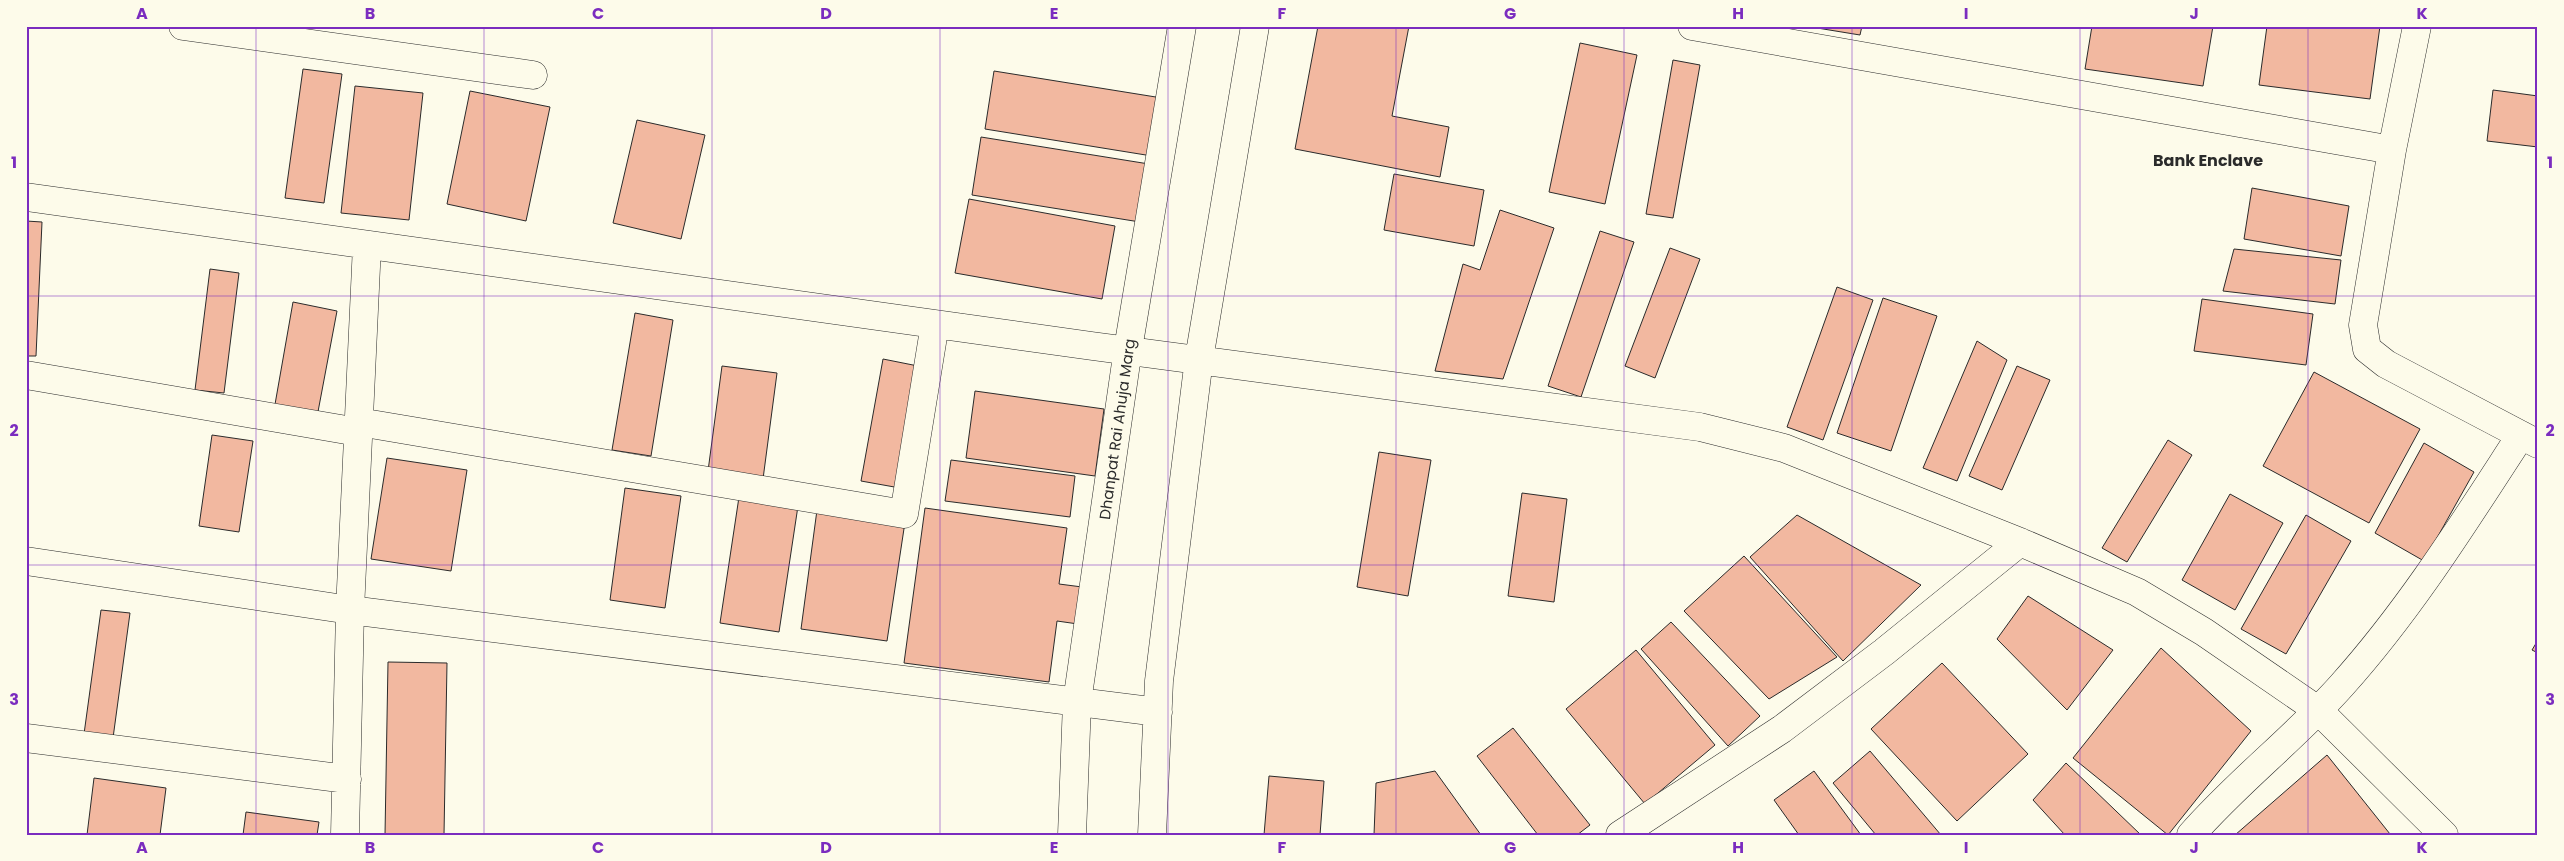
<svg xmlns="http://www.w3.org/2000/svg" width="2564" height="861" font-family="Poppins,sans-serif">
  <rect width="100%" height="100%" fill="#fdfbea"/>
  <path fill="#f2b8a0" stroke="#2b2b2b" d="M1318 26H1409L1392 116 1449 127 1440 177 1295 149Z
    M1805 26H1862L1860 35Z
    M2092 26H2213L2203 86 2085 69Z
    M2267 26H2380L2370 99 2259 85Z
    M1580 43 1637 55 1605 204 1549 192Z
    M1673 60 1700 65 1673 218 1646 214Z
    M303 69 342 74 324 203 285 198Z
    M994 71 1162 98 1152 156 985 129Z
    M355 86 423 93 409 220 341 213Z
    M2493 90 2538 96V147L2487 141Z
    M470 91 550 107 526 221 447 204Z
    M637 120 705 135 681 239 613 223Z
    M981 137 1149 164 1140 222 972 195Z
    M1394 174 1484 190 1474 246 1384 230Z
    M2252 188 2349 206 2341 256 2244 239Z
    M969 199 1115 226 1102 299 955 273Z
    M1500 210 1554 228 1503 379 1435 371 1463 264 1480 270Z
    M26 221 42 222 36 356H26Z
    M1600 231 1634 242 1581 397 1548 386Z
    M1670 248 1700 259 1655 378 1625 366Z
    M2234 249 2341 260 2335 304 2223 291Z
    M210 269 239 273 224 393 195 390Z
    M1837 287 1873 300 1823 440 1787 427Z
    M1883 298 1937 316 1891 451 1837 433Z
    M2202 299 2313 314 2306 365 2194 351Z
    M293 302 337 311 317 417 274 410Z
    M635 313 673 320 651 456 612 450Z
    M1977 341 2007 360 1957 481 1923 468Z
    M883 359 923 367 900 488 861 481Z
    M722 366 777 373 763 479 708 471Z
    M2017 366 2050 380 2002 490 1969 476Z
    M2314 372 2420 429 2369 523 2263 466Z
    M975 391 1104 409 1095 476 966 458Z
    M212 435 253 441 239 532 199 526Z
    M2168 440 2192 455 2127 562 2102 548Z
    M2424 443 2474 472 2424 561 2375 533Z
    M1379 452 1431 460 1408 596 1357 587Z
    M387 458 467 470 451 571 371 559Z
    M951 460 1075 476 1070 517 945 501Z
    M625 488 681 496 665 608 610 600Z
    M1522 493 1567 499 1554 602 1508 596Z
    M2230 494 2283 523 2235 610 2182 580Z
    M739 497 798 506 779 632 720 623Z
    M925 508 1067 528 1059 584 1090 588 1085 625 1057 621 1049 682 904 663Z
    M817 510 905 522 887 641 801 629Z
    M1797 515 1921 585 1843 661 1750 557Z
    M2306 515 2351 541 2286 654 2241 629Z
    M1744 556 1837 657 1769 699 1684 611Z
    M2028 596 2113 650 2067 710 1997 639Z
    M101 610 130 613 113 738 84 734Z
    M1671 622 1760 716 1728 746 1641 649Z
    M2538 640V653L2532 650Z
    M2161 648 2251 731 2168 835 2073 758Z
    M1636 650 1715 745 1645 804 1566 709Z
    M388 662 447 663 444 835H385Z
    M1942 663 2028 754 1957 821 1871 729Z
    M1513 728 1590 825 1577 835H1538L1477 756Z
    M1870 751 1941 835H1876L1833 783Z
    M2327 755 2390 834 2389 835H2235Z
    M2066 763 2141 835H2065L2033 800Z
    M1435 771 1481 835H1374L1376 783Z
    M1814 771 1861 835H1799L1774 800Z
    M1269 776 1324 781 1320 835H1264Z
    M94 778 166 788 160 835H87Z
    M246 812 319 822 317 835H243Z"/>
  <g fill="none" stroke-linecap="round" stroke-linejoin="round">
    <defs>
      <path id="street" d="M183 26 533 75
        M1692 26 2392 150
        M2417 26 2392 150 2363 325 2367 349 2386 364 2538 444
        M26 197 1092 346 1700 427 1784 448 2020 542 2137 592 2204 632 2319 711 2444 835
        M26 375 358 432
        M359 422 904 514 935 324
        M26 561 350 610 1158 712
        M26 738 347 779
        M345 835 350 610 367 245
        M1072 835 1077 702 1128 349 1182 26
        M1152 835 1159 681 1199 359 1255 26
        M1620 835 1782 729 1884 652 2020 542
        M2191 835C2238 781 2295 738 2342 685 2411 608 2465 521 2521 435"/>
    </defs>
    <use href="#street" stroke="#2b2b2b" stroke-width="29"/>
    <use href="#street" stroke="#fdfbea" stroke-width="28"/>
  </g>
  <path fill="none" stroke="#7b2cbf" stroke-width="1" stroke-opacity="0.55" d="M256 26V835M484 26V835M712 26V835M940 26V835M1168 26V835M1396 26V835M1624 26V835M1852 26V835M2080 26V835M2308 26V835M26 296H2538M26 565H2538"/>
  <g text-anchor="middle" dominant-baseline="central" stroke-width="4" stroke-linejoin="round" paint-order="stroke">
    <g font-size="15" fill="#2b2b2b" stroke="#fdfbea">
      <text transform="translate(1117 429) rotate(-82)">Dhanpat Rai Ahuja Marg</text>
    </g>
    <g font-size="16" font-weight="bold" fill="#2b2b2b" stroke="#fdfbea">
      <text x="2208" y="160">Bank Enclave</text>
    </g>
  </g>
  <rect width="2564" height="861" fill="none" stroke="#fdfbea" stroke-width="55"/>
  <rect x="28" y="28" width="2508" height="806" fill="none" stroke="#7b2cbf" stroke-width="2"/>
  <g font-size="16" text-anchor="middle" font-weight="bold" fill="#7b2cbf">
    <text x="142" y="19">A</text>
    <text x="370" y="19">B</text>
    <text x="598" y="19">C</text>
    <text x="826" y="19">D</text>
    <text x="1054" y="19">E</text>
    <text x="1282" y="19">F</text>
    <text x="1510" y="19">G</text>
    <text x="1738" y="19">H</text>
    <text x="1966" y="19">I</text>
    <text x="2194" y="19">J</text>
    <text x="2422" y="19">K</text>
    <text x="14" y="168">1</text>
    <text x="2550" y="168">1</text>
    <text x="14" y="436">2</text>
    <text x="2550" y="436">2</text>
    <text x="14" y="705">3</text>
    <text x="2550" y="705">3</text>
    <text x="142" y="853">A</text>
    <text x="370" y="853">B</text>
    <text x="598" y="853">C</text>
    <text x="826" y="853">D</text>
    <text x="1054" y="853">E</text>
    <text x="1282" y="853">F</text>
    <text x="1510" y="853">G</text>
    <text x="1738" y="853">H</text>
    <text x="1966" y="853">I</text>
    <text x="2194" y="853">J</text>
    <text x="2422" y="853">K</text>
  </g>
</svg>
